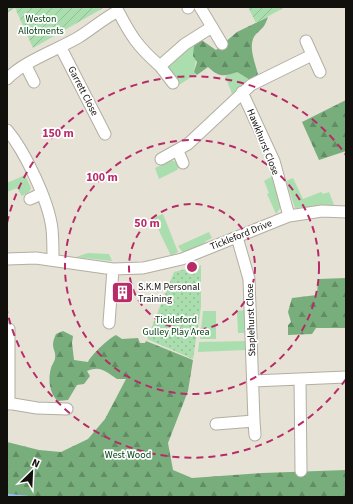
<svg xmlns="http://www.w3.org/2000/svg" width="353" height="504" font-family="'Source Sans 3',sans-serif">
  <defs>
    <pattern id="forest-firs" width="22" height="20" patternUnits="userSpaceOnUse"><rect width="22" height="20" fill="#78ae7c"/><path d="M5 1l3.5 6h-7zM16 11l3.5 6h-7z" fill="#618c64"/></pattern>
    <pattern id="park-dots" width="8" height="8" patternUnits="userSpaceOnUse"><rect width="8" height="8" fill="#abdeae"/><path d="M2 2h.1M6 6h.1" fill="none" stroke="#92bd94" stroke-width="1.8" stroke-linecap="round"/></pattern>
    <pattern id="garden-furrows" width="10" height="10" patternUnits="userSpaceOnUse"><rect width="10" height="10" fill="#abdeae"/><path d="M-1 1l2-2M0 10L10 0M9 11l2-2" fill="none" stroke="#92bd94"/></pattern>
  </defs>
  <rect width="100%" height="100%" fill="#e6e2d5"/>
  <path fill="#abdeae" d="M199 40 194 72 196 74 179 85 167 70V63Z
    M237 72 248 79 232 94 225 76Z
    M171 160 176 162 179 167 177 170 159 179 155 168Z
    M25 175 31 188 29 192 22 196 17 188 7 192V183Z
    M271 177 273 178 281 207 276 214 267 194 269 193 264 181Z
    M293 178 303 199 321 192 323 194 329 192 334 205 295 208 286 181Z
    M163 214 178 252 171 256 153 218Z
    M209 232 212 238 206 241 202 247 183 253 178 246Z
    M88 253 109 254 112 261 76 257Z
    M245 310V333H238L237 311Z
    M203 311H216V339H200Z
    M246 341V350L198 352 199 342Z"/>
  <path fill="url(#forest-firs)" d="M268 17C265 26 263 28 256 34 247 44 255 62 258 74L250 80 237 72C223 77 219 77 208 67L197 75 194 72 197 62 193 56 194 46 200 39 216 50 237 32Z
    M346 100V151L319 160 302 122Z
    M346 278V328H316L312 334 288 335V325L291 322 288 312 292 298 317 295 318 279Z
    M63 331 73 336 72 343 74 360 88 362C91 355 109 338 116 335L122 339 138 338 140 343H145L146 341 193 360 188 391 168 443 173 470 192 478 262 473 346 470V497H7V442L39 450 61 452 88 439 105 419 126 379H117C106 372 101 365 87 371L90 376 84 384 77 385 68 400 58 401C49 394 48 378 51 368 52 365 54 362 55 359 57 349 49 349 56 334Z"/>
  <path fill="url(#park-dots)" d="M201 265V307L193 359 147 339 174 272Z"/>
  <path fill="url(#garden-furrows)" d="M7 7H105L33 48 15 8 7 13Z
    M248 7H285L256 23Z"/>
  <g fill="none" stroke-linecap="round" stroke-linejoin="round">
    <path stroke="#97c0f9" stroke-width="2.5" d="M7 495 28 497"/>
    <defs>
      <path id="minor" d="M188 8 189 7
        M212 27 222 44
        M306 41 320 72
        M61 48 105 134
        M26 66 34 82
        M160 66 173 83
        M7 79C24 61 57 50 79 37 93 28 103 19 118 11 131 36 138 47 160 66L185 44 212 27 200 7
        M242 92 274 161 289 216
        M7 130C25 151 49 202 52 229 53 239 53 250 53 260
        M178 151 183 163
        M161 159 188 144 251 85 312 55
        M30 199 41 194
        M7 259 36 258 113 269 143 268 182 259 289 216 322 211 346 212
        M109 323 113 269
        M9 329V404
        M300 379 301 471
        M253 381 346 377
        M7 403 37 408 67 409
        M254 421 255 435
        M216 424 254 421 249 279 237 237"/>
    </defs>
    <use href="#minor" stroke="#b2aea2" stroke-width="13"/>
    <use href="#minor" stroke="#fff" stroke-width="11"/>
  </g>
  <g fill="none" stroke="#b72c68" stroke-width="2" stroke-dasharray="7 5">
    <circle cx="192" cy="267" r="63"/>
    <circle cx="192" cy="267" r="127"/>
    <path d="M346 379A190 190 0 0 1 7 311M7 223A190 190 0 0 1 346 155"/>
  </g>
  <defs>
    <symbol id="building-square" viewBox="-11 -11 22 22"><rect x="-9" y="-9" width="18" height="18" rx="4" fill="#b72c68" stroke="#fff"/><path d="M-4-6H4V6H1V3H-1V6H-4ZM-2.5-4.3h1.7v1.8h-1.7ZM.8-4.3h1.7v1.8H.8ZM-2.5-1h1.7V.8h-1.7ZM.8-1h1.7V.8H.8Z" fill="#fff"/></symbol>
  </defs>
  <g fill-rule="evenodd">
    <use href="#building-square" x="110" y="280" width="25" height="25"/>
  </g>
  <g text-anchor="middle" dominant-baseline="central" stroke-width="3.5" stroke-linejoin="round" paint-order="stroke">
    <g font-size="10" fill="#054313" stroke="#fff">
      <text x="41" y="19">Weston<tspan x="41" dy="12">Allotments</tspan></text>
      <text x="176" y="320">Tickleford<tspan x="176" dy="12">Gulley Play Area</tspan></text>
      <text x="128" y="455">West Wood</text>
    </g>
    <g font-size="10" fill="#12100c" stroke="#fff">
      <text transform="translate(83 91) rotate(63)">Garrett Close</text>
      <text transform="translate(263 142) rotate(68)">Hawkhurst Close</text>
      <text transform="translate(241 235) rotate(-22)">Tickleford Drive</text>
      <text transform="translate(251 320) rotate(-92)">Staplehurst Close</text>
    </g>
    <g font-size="10" fill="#12100c" stroke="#fff" text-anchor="start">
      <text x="138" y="287">S.K.M Personal<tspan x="138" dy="12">Training</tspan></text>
    </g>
  </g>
  <circle cx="192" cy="267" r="6" fill="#b72c68" stroke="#fff" stroke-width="2"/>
  <g font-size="12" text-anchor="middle" font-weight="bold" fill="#b72c68" stroke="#fff" stroke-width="3.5" stroke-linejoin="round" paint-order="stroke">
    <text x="58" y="137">150 m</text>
    <text x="102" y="181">100 m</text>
    <text x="147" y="227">50 m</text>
  </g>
  <rect width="353" height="504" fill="none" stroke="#12100c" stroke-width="16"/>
  <g transform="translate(32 472) rotate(24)" stroke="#ffffff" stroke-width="3" paint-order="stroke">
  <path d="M0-3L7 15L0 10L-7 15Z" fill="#12100c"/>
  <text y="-6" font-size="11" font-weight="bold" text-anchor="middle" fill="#12100c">N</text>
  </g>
</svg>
